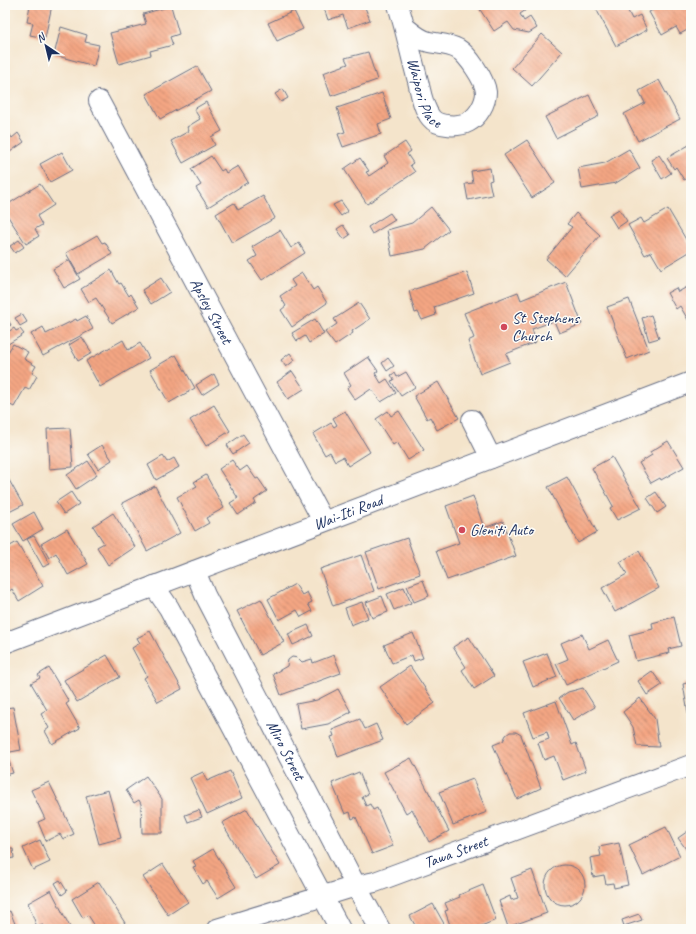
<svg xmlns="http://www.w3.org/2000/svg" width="696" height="934" font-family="Caveat,sans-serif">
  <defs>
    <pattern id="building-back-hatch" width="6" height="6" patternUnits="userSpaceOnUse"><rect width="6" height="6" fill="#f4a683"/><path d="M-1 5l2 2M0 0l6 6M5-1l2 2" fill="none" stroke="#c5886e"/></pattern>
  </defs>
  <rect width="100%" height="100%" fill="#fdfcf7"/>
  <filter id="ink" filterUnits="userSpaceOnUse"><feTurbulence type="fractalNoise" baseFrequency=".025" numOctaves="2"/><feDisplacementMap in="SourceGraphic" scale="8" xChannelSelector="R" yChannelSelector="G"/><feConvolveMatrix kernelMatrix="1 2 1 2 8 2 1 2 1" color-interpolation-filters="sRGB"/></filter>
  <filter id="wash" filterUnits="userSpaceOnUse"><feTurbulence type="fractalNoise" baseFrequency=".012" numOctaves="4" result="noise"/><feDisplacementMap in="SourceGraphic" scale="16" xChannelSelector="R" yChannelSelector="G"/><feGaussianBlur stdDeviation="0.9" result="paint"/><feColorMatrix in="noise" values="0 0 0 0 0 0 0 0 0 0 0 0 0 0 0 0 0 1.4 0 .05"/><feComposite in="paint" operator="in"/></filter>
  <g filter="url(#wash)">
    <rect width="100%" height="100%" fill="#f4e4cb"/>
    <g id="blocks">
      <path fill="url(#building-back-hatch)" d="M30 5H52L45 38 30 35 33 23 27 22Z
        M323 5H364L370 20 348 28 343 15 328 20Z
        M477 5H531L532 6 520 14 524 21 530 17 537 28 529 33 514 30 508 22 494 31Z
        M594 5H631L633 9 628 11 632 19 640 15 647 30 616 46Z
        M662 5H691V28L680 34 676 27 662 35 649 12Z
        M171 6 179 34 170 37 173 45 150 51 151 55 119 64 110 33 146 24 143 14Z
        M294 11 303 29 277 41 268 23Z
        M61 27 87 35 85 42 99 45 94 66 54 55Z
        M542 34 562 52 532 86 512 68Z
        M368 52 377 80 331 96 323 73 348 64 345 58Z
        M197 66 211 91 160 119 146 94Z
        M659 80 680 119 638 141 624 114 645 103 639 91Z
        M283 89 288 98 281 102 275 94Z
        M382 93 391 119 378 124 381 134 343 147 338 134 345 132 337 108Z
        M589 95 599 116 556 138 545 117Z
        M206 102 222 131 211 137 215 145 183 163 171 141 189 131 187 127 200 119 194 109Z
        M5 127 12 138 18 133 24 142 10 152 5 145Z
        M527 140 555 183 532 198 504 155Z
        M405 142 411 151 407 154 413 163 410 165 415 172 367 204 344 169 360 158 369 171 366 172 369 176 388 163 384 156Z
        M689 145 691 149V176L684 180 676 167 674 169 667 158Z
        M629 149 640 168 616 183 582 189 578 168 605 163Z
        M62 152 72 170 50 182 40 164Z
        M659 155 671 173 662 179 651 160Z
        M211 156 221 171 224 169 226 173 238 166 248 182 208 207 196 188 201 185 191 169Z
        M490 168 492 180 489 181 492 195 468 200 465 184 473 183 471 171Z
        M40 184 54 205 37 216 42 225 35 229 39 236 26 244 5 212V206Z
        M263 196 275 218 232 243 216 214 234 203 238 210Z
        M341 201 348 211 341 216 333 205Z
        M431 207 449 230 425 249 392 256 387 230 412 223Z
        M619 209 627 221 617 228 609 215Z
        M668 209 691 248V251L661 269 651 252 645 255 628 225 641 218 644 223Z
        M390 213 395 220 372 234 368 227Z
        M576 213 600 235 565 276 546 259 572 227 567 224Z
        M343 225 350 235 344 239 337 229Z
        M280 230 291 248 299 243 305 253 262 280 249 261 257 256 252 247Z
        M97 235 102 243 105 242 112 254 78 274 66 253Z
        M19 240 24 247 15 253 10 246Z
        M69 260 80 279 64 288 53 269Z
        M111 270 119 284 121 283 129 296 131 294 139 307 112 323 96 298 89 302 81 289Z
        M467 272 474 293 434 307 436 315 422 320 418 312 415 313 409 291Z
        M302 273 313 290 317 287 327 303 292 327 281 310 286 306 280 296 295 286 291 280Z
        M161 278 170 292 151 304 142 290Z
        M566 282 582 324 559 333 554 321 532 329 536 342 506 354 510 362 480 374 468 341 474 338 464 313 518 292 521 300Z
        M691 285V325L680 306 676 309 667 293 676 288 678 292Z
        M629 299 649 350 627 359 607 307Z
        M359 303 370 319 352 331 353 333 335 345 325 332 337 324 334 319Z
        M22 314 27 322 20 326 15 318Z
        M5 315 11 325 5 329Z
        M651 315 659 338 649 341 642 318Z
        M86 316 93 329 43 356 31 334 43 327 46 334 76 319 77 321Z
        M315 319 324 334 309 343 305 336 297 341 292 333Z
        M14 328 16 331 20 329 24 334 5 346V334Z
        M82 337 92 353 78 361 69 345Z
        M123 340 128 350 140 343 149 358 100 387 86 361Z
        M13 344 28 352 24 359 36 366 32 373 37 376 29 390 25 388 14 407 5 402V357Z
        M290 353 295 360 286 367 281 360Z
        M176 355 195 388 169 403 150 370Z
        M368 357 378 371 375 373 381 383 387 379 396 393 381 402 371 389 355 400 347 388 351 385 344 373Z
        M388 358 394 366 387 371 382 363Z
        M292 371 304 389 288 399 277 382Z
        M406 372 415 387 401 396 391 381 394 380 391 375 395 373 397 377Z
        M214 374 219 384 202 395 196 385Z
        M438 382 459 418 437 430 430 417 427 419 414 396Z
        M214 405 230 431 206 446 190 420Z
        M345 411 370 452 348 466 343 457 335 461 330 452 325 455 313 434 331 423 334 427 337 425 333 418Z
        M388 411 391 416 399 411 424 450 408 460 397 442 393 445 376 419Z
        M70 428 73 467 49 469 47 429Z
        M243 434 249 443 233 454 227 445Z
        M668 441 684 467 661 480 660 478 651 483 639 463 652 455 650 452Z
        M102 445 112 460 98 469 88 454Z
        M163 456 167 462 174 458 179 467 156 480 148 465Z
        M612 457 641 508 617 520 610 508 613 506 592 468Z
        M232 460 240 471 247 466 256 479 258 478 267 491 254 500 256 503 238 515 230 503 238 498 219 469Z
        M88 461 97 475 76 489 67 475Z
        M5 473 23 505 5 514Z
        M206 475 224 508 206 518 209 523 195 531 177 497 197 486 194 482Z
        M567 477 597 532 578 543 548 487Z
        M155 486 180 533 147 551 122 503Z
        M71 492 79 504 64 514 56 502Z
        M656 492 666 507 657 513 647 498Z
        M473 496 484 528 503 521 516 556 447 580 436 551 459 543 446 506Z
        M34 512 43 529 23 541 13 524Z
        M113 513 135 547 108 565 97 547 104 543 93 526Z
        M67 529 88 564 68 575 56 553 49 558 41 544Z
        M34 536 50 564 43 567 27 539Z
        M407 538 420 574 379 589 366 552Z
        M17 542 43 586 19 601 12 589 8 592 5 587V549Z
        M639 551 659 588 615 612 602 588 627 574 620 562Z
        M361 555 374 591 333 606 320 569Z
        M423 580 429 596 414 602 407 586Z
        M295 584 302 595 307 592 312 602 308 604 312 611 301 617 297 610 279 620 268 599Z
        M404 587 411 603 394 610 387 594Z
        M382 596 388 612 372 618 366 602Z
        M261 599 284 642 260 655 237 611Z
        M362 602 368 618 351 625 345 608Z
        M674 617 681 646 668 649 669 653 636 661 629 635 653 629 652 623Z
        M308 625 313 636 293 645 288 634Z
        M150 631 182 689 158 702 144 678 147 676 132 648 140 643 137 638Z
        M413 633 423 658 414 661 412 655 392 663 384 645Z
        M582 634 589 649 608 640 618 661 566 685 556 664 568 659 561 643Z
        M469 637 494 676 474 689 462 670 466 667 453 647Z
        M547 653 557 677 533 687 523 662Z
        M107 655 120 677 77 702 64 680Z
        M334 655 341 673 281 695 273 674 287 666 288 660 292 657 298 658 302 662 312 659 313 663Z
        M410 666 435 703 406 724 380 687Z
        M49 668 69 702 66 704 80 728 52 744 45 731 49 728 41 714 47 710 31 683 40 678 38 675Z
        M652 671 662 685 647 695 638 681Z
        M691 682V725H690L683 684Z
        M583 688 595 707 573 720 559 698 568 692Z
        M338 689 351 712 328 724 301 729 296 704 317 700Z
        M640 698 655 719 659 747 637 746 633 727 623 712Z
        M556 701 572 745 576 743 586 771 563 780 554 756 544 760 538 743 549 739 547 732 533 737 524 713Z
        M13 707 21 750 5 753V708Z
        M360 719 365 729 376 724 383 740 338 757 331 737 334 736 332 730Z
        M510 732H516L521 735 541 788 517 799 493 745 503 741 506 735Z
        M5 756H7L13 773 5 775Z
        M411 758 449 831 429 842 412 809 406 813 384 772Z
        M230 771 242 798 207 814 190 778 203 772 207 781Z
        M359 772 368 794 362 797 366 806 370 804 373 810 377 808 393 846 372 854 356 817 352 819 350 812 345 814 332 783Z
        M146 776 162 799V833H142L141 804 139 800 134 803 126 790Z
        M473 779 487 812 453 825 439 792Z
        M49 782 74 834 63 839 60 834 46 841 38 822 45 819 31 790Z
        M108 790 121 838 99 844 86 796Z
        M247 809 280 865 256 879 222 823Z
        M199 810 202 817 188 822 185 815Z
        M666 827 680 856 643 875 629 845Z
        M691 829V853L688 848 686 849 678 838Z
        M40 840 50 862 33 870 23 848Z
        M619 843 628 885 614 888 613 883 606 884 604 875 593 877 590 858 601 856 599 847Z
        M5 849H13L14 858 7 859V866H5Z
        M213 849 236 887 218 898 207 881 203 884 193 867 196 866 193 861Z
        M163 864 188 902 168 915 143 877Z
        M545 885a20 20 0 1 1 40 0a20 20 0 1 1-40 0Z
        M532 870 547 913 508 927 499 901 510 896 511 900 518 898 511 878Z
        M60 880 67 891 62 895 55 883Z
        M99 882 125 923 115 929H97L88 915 83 918 72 899Z
        M483 885 496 920 474 929 451 928 445 911 448 910 445 903 460 897 459 895Z
        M51 890 71 929H45L43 925 37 927 28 903Z
        M433 904 447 929H417L410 916Z
        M10 911 17 929H5V913Z
        M639 914 642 920 624 926 622 920Z"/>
    </g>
  </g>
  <g filter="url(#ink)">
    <use href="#blocks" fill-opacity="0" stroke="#676e84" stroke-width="1"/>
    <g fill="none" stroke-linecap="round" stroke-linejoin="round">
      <defs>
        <g id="minor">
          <path id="s1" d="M398 5C406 30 411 56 418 81 421 94 423 108 431 118 438 127 459 127 468 122 478 117 486 103 486 92 485 80 468 55 458 49 449 44 438 44 429 42 420 40 412 33 406 28"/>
          <path id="s2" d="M99 101 323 521"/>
          <path d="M472 420 491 458"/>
          <path id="s3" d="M195 571 205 595 356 886 380 929"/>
          <path d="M154 586 169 608 340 929"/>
          <path id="s4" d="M5 643 691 382"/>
          <path id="s5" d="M217 929 356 886 375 882 691 765"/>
        </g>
      </defs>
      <use href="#minor" stroke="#676e84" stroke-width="22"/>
      <use href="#minor" stroke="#fff" stroke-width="20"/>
    </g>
  </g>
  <g fill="#d1495b" stroke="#fdfcf7" stroke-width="1.5">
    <circle cx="504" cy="327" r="4"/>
    <circle cx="462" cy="530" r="4"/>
  </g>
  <g text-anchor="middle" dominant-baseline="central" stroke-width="3" stroke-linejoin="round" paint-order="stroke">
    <g font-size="16" fill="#1b2f5e" stroke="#fdfcf7">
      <text stroke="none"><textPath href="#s1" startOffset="92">Waipori Place</textPath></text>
      <text stroke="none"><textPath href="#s2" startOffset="238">Apsley Street</textPath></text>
      <text stroke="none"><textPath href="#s4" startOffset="367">Wai-Iti Road</textPath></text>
      <text stroke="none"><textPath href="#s3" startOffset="201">Miro Street</textPath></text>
      <text stroke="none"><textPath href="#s5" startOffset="251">Tawa Street</textPath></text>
    </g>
    <g font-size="16" fill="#1b2f5e" stroke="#fdfcf7" text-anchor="start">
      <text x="512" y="318">St Stephens<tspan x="512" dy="18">Church</tspan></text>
      <text x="470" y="530">Gleniti Auto</text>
    </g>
  </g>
  <rect width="696" height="934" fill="none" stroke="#fdfcf7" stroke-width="20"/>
  <g transform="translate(46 46) rotate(325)" stroke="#fdfcf7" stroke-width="3" paint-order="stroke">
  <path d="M0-3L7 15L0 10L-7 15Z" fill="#1b2f5e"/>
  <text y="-6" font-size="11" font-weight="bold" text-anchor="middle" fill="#1b2f5e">N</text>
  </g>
</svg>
